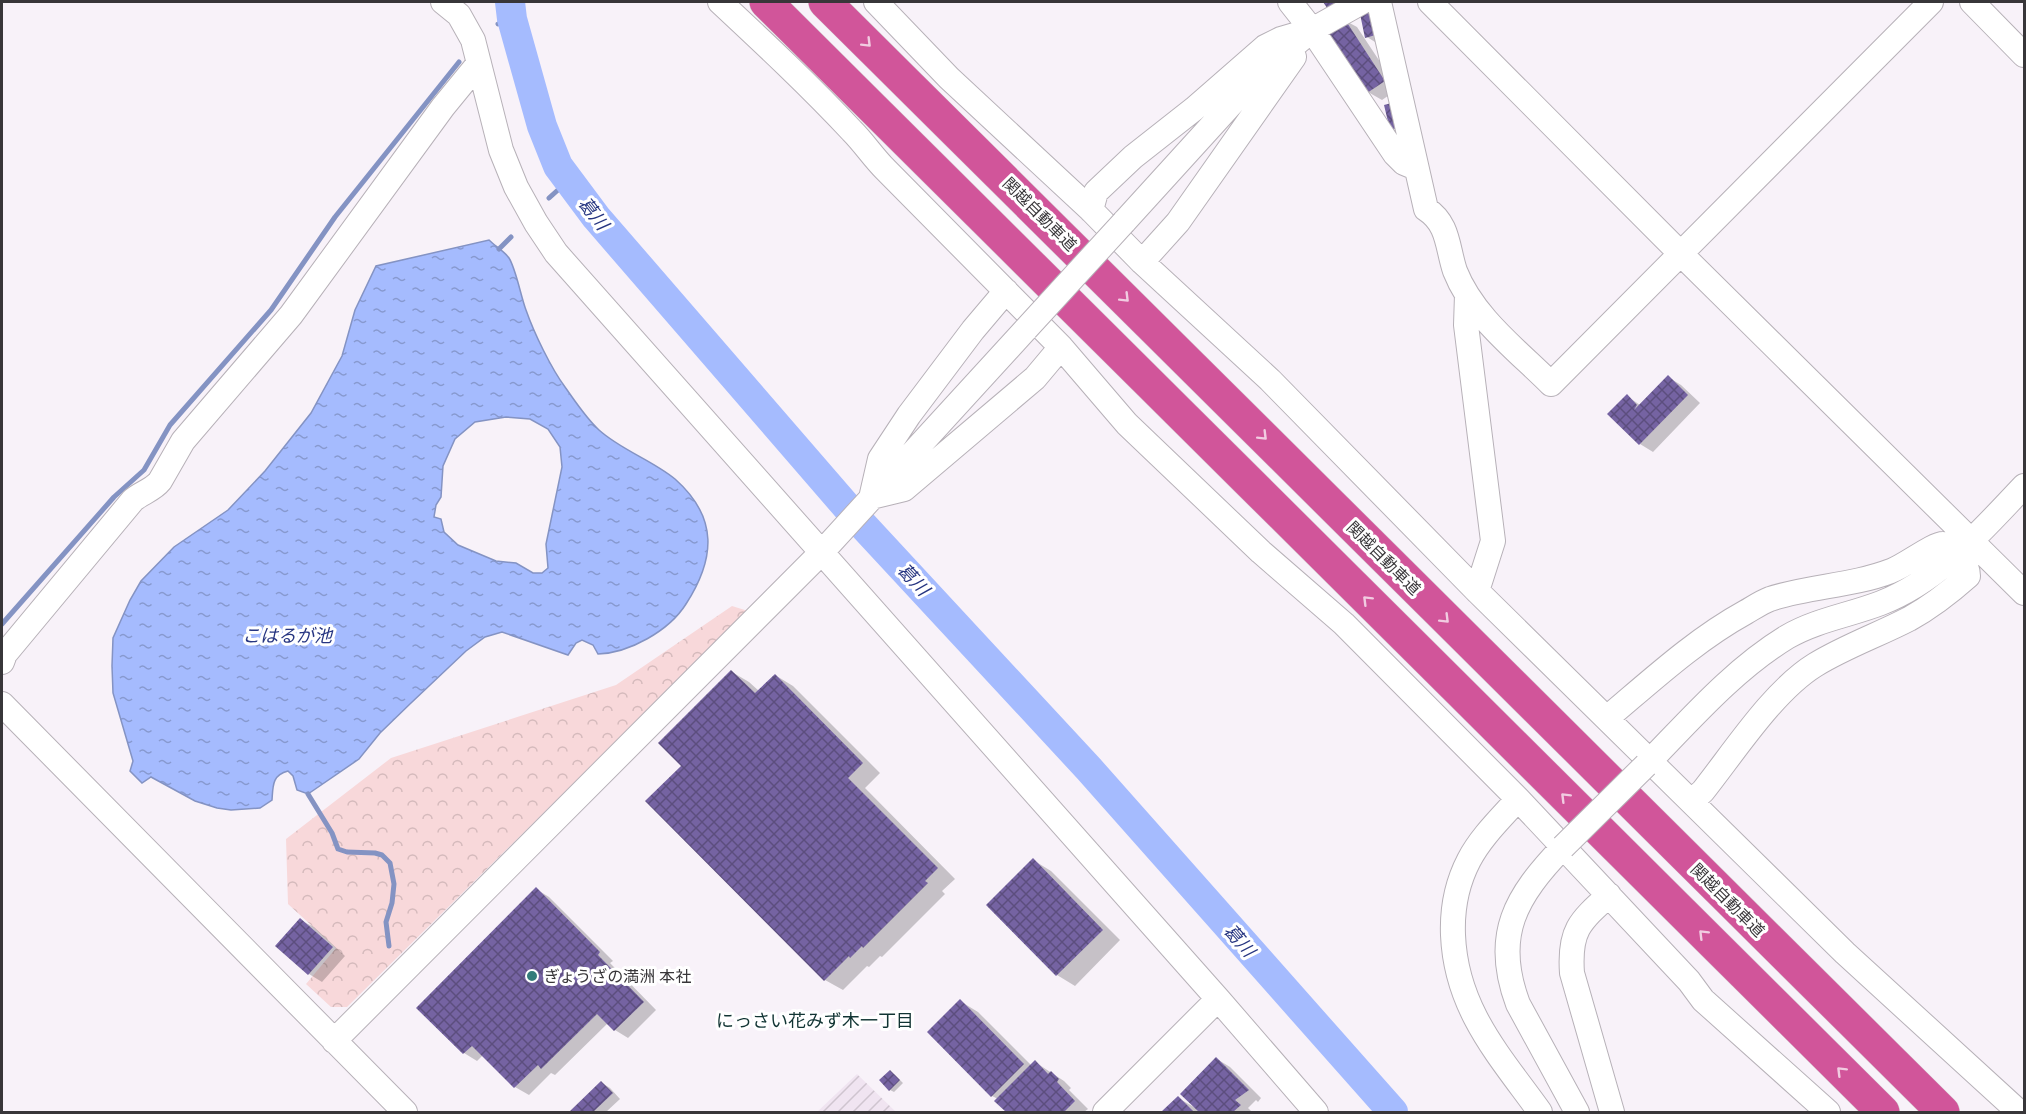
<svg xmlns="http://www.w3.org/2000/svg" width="2026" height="1114" font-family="'Noto Sans','Noto Sans JP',sans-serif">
  <defs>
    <pattern id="industrial-furrows" width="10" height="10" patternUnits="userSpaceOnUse" patternTransform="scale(1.5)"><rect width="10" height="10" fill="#f0e4f1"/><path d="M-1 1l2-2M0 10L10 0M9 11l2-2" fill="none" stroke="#cfc4cf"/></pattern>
    <pattern id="park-crowns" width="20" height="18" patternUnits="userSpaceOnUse" patternTransform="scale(1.5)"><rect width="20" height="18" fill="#f8d8da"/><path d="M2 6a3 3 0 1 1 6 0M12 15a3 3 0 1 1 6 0" fill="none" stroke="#d5babc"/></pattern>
    <pattern id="water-ripples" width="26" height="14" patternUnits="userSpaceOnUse" patternTransform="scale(1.5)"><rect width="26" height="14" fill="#a5bbfe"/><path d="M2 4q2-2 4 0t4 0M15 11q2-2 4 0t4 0" fill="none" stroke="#8799cf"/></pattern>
    <pattern id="building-cross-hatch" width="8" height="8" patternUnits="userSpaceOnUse" patternTransform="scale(1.5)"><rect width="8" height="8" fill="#7563a2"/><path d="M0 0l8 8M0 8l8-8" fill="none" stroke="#5c4e7e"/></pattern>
  </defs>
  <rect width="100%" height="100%" fill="#f8f2f9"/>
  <path fill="url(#industrial-furrows)" d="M857 1074 896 1112H817Z"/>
  <path fill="url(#park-crowns)" d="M732 606 748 611 347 1007H331L306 984 336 948 288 904 286 839 391 758 616 685Z"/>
  <path fill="url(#water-ripples)" stroke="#8493c3" stroke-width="1.5" fill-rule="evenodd" d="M489 240C495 246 505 252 509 258 516 269 521 297 526 310 534 333 551 368 565 387 575 401 586 418 599 430 621 450 652 460 675 479 719 518 715 559 686 604 669 631 629 653 598 654L593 645 582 640 576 643 568 655 502 632 485 637 466 651 411 703 380 733 359 759 308 794 297 790 293 776 288 771C272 775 273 786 272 800L260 808 231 810 217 808 195 801 151 777 142 783 130 771 133 761 113 693 112 666 113 638 130 600 141 581 174 547 228 510 265 471 311 413 342 356 355 310 376 266ZM506 417 530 419 548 429 560 447 562 467 546 544 548 568 542 573H533L516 563 496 561 458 545 444 532 441 519 434 517 436 505 441 497 443 466 455 439 475 422Z"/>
  <path fill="#0003" d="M1372 7 1387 39 1375 42 1367 37Z
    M1344 20 1357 27 1398 89 1382 100 1368 92 1328 30Z
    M1668 377 1681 385 1700 403 1653 452 1640 444 1627 396 1640 405Z
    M732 672 749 682 759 691 775 675 793 686 880 773 865 788 955 879 942 891 945 894 882 957 880 956 869 967 867 966 843 990 825 980 683 766Z
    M1033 860 1051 871 1120 940 1075 986 1057 975 988 905Z
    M536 889 549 897 613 961 610 963 656 1010 628 1038 615 1030 608 1023 555 1075 551 1073 529 1095 515 1087 483 1055 477 1061 464 1053 419 1008Z
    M300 920 314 927 345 956 322 982 309 974 277 946Z
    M960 1001 978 1012 1032 1066 1035 1062 1064 1081 1071 1088 1069 1090 1088 1109 1084 1112H1008L996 1101 998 1099 992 1096Z
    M1217 1059 1230 1067 1261 1098 1258 1102 1256 1100 1248 1108 1252 1112H1163L1178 1098 1194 1107Z
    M894 1074 903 1083 894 1092 890 1090Z
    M602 1083 610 1088 620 1099 606 1112H571Z"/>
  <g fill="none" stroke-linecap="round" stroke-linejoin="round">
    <path stroke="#8493c3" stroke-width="5" d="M498 24 512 19
      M549 198 569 180
      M499 249 511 237
      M2 624 114 497 144 470 170 425 271 310 335 217 459 62
      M308 794 332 833 338 849 347 852 375 853 382 855 390 863 394 884 392 903 386 922 389 946"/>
    <path stroke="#a5bbfe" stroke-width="30" d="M510 2 512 19 542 126 558 166 596 217 859 521 1089 769 1393 1112"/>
  </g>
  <path fill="url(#building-cross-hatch)" d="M1323 2H1343L1330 12Z
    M1372 5 1379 34 1365 38 1359 9Z
    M1344 18 1385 81 1367 93 1326 30Z
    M1395 102 1401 127 1390 130 1384 105Z
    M1668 375 1688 395 1639 445 1607 414 1627 394 1637 405 1634 410Z
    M731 670 755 693 775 674 863 763 848 778 938 868 925 881 928 883 863 948 862 946 850 958 849 956 824 981 645 801 681 766 658 743Z
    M1033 858 1103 930 1056 976 986 905Z
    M536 887 600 952 598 955 644 1002 614 1031 597 1014 541 1069 538 1065 514 1088 472 1046 463 1054 416 1008Z
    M300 918 333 947 308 975 275 946Z
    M960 999 1024 1064 991 1097 927 1032Z
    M1216 1057 1249 1090 1235 1100 1241 1105 1233 1112H1199L1180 1094Z
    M1035 1060 1048 1074 1051 1071 1059 1079 1057 1082 1075 1101 1064 1112H1006L994 1101Z
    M890 1070 900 1080 889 1091 879 1080Z
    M601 1081 613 1093 593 1112H569Z
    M1178 1096 1194 1112H1161Z"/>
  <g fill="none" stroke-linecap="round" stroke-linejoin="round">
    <defs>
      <path id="minor" d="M443 2 459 15 473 40 501 150 516 187 536 223 556 253 1218 999 1316 1112
        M720 2C765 44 810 86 852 131 864 143 873 157 885 169L1061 347 1127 424 1261 552 1344 624 1518 799 1689 981 1703 1000 1828 1112
        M876 2 949 78 1091 210 1142 262 1270 380 1477 591 1845 953 2019 1112
        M1290 2 1312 30 1395 154 1404 163 1416 168
        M1379 2 1426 209C1449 224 1447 247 1455 271 1473 317 1517 350 1551 384L1931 2
        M1430 2 1681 254 2024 593
        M1972 2 2024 55
        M1091 210 1096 192 1133 157 1194 109 1265 47 1281 39 1298 34
        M1124 222 1255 78 1312 30 1362 2
        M1142 262 1178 222 1294 57
        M1467 295 1466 325 1493 541 1477 591
        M872 494 880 459 909 415 973 330 1006 291
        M871 497 904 489 1035 378 1061 347
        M2 662 5 654 133 500C141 493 153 490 160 481L183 441 291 315 443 107 479 63
        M2 704 405 1112
        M1607 718C1651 681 1695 640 1746 612 1753 608 1762 602 1770 599 1809 586 1852 586 1891 571 1905 566 1933 544 1943 544 1954 552 1968 561 1968 576 1950 592 1929 608 1909 619 1878 635 1844 647 1815 665 1773 691 1734 752 1703 791L1692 801
        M1646 765C1690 720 1733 670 1787 637 1816 620 1850 615 1881 603 1940 580 1982 530 2024 486
        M1518 799C1501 818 1481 837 1469 860 1457 883 1452 910 1453 935 1456 1009 1499 1055 1540 1112
        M1563 847C1516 896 1492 935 1518 1004L1577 1112
        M1609 895C1579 922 1569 931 1572 973L1612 1112
        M334 1041 822 552 1026 329
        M1105 1112 1218 999"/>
      <path id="highway" d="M766 2 1883 1112
        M825 2C1198 372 1570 743 1943 1112"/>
    </defs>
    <use href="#minor" stroke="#b7b1b8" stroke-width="26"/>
    <use href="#highway" stroke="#d3d3d3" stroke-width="34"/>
    <use href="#minor" stroke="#fff" stroke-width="24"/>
    <use href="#highway" stroke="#d1559a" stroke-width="33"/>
    <defs>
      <path id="minor-bridge" d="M1026 329 1124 222
        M1563 847 1646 765"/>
    </defs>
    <use href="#minor-bridge" stroke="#b7b1b8" stroke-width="26" stroke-linecap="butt"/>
    <use href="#minor-bridge" stroke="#fff" stroke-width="24"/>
  </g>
  <defs><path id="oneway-chevron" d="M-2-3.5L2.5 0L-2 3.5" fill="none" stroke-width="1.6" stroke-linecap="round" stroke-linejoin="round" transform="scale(1.5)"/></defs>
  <g stroke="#f1cce1">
    <use href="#oneway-chevron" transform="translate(867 43) rotate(45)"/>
    <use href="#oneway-chevron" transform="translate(1125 298) rotate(45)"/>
    <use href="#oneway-chevron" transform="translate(1263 436) rotate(45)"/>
    <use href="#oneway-chevron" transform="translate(1367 600) rotate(-135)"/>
    <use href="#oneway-chevron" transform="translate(1445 619) rotate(45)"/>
    <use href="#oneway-chevron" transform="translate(1565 797) rotate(-135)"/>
    <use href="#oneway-chevron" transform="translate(1703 934) rotate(-135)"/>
    <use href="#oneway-chevron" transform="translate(1841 1071) rotate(-135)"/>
  </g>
  <circle fill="#337c7a" stroke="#fff" stroke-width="2" cx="532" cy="976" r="6"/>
  <g text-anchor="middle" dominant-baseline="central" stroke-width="6" stroke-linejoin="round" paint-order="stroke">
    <g font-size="16" fill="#383639" stroke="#fff">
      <text transform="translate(1040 214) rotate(45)">関越自動車道</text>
      <text transform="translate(1384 558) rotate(45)">関越自動車道</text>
      <text transform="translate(1728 900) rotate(45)">関越自動車道</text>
    </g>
    <g font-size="16" fill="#383639" stroke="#fff" text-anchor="start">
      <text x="544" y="976">ぎょうざの満洲 本社</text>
    </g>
    <g font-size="18" font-style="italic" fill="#263581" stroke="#fff">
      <text transform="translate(594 213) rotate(52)">葛川</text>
      <text transform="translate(914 579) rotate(47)">葛川</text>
      <text x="287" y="635">こはるが池</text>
      <text transform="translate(1240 940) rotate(49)">葛川</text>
    </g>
    <g font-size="18" fill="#113433" stroke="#fff">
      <text x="815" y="1020">にっさい花みず木一丁目</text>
    </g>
  </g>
  <rect width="2026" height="1114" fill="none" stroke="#383639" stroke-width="6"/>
</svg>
